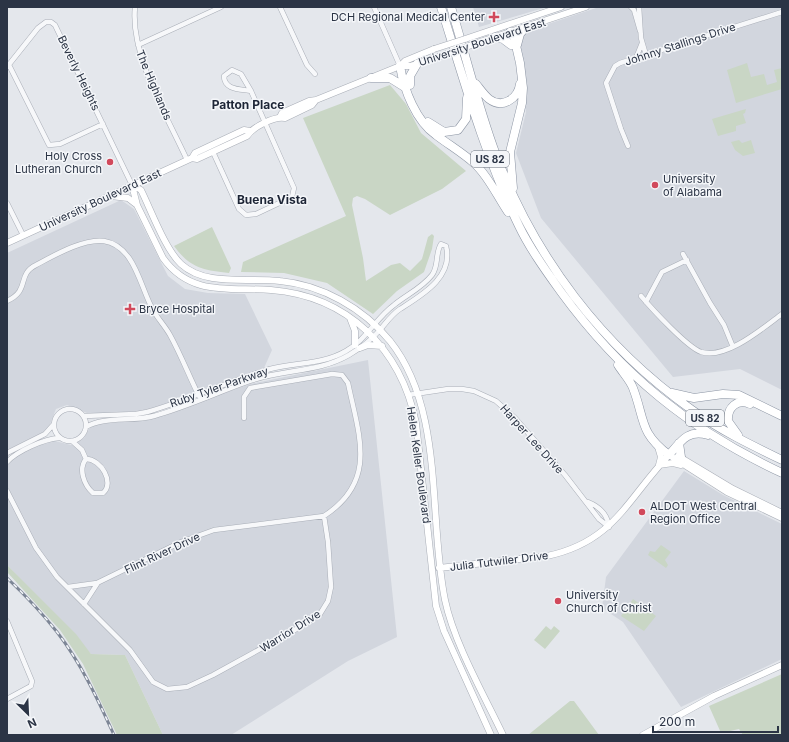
<svg xmlns="http://www.w3.org/2000/svg" width="789" height="742" font-family="Inter,sans-serif">
  <rect width="100%" height="100%" fill="#e4e7ec"/>
  <path fill="#d2d6de" d="M473 7H547L479 27Z
    M599 7H782V390L740 369 673 377 541 218 516 153 526 112 519 63V41L527 31Z
    M121 200 134 209 168 276 185 289 208 293 245 294 272 350 264 368 156 407 140 411 93 414 87 413 67 405 56 409 49 427 46 431 7 450V253Z
    M368 360 397 637 348 661 231 735H163L125 655 91 654 7 565V459L51 440 71 445 84 438 89 429 96 424 148 420 250 384Z
    M684 471 723 495 782 524V659L681 707 623 622 602 608 606 577Z"/>
  <path fill="#c9d6c5" d="M747 63 751 77 764 74 767 85 777 82 774 70 782 68V89L736 103 727 70Z
    M390 85 406 104 421 133 466 171 442 189 390 215 365 199 357 196 353 198 352 205 363 258 366 281 391 265 400 263 410 271 422 259 428 237 432 234 434 236 432 249 424 272 397 291 373 314 327 283 284 273 241 272 243 262 346 216 303 118Z
    M746 109 745 113 743 114 746 123 736 126V131L718 136 712 119Z
    M739 140 742 143 751 140 755 153 743 156 735 150 731 142Z
    M212 227 231 268 229 273C203 270 190 268 174 246Z
    M661 545 671 552 665 560 668 565 666 568 648 555 650 551 655 552Z
    M7 565 76 634 91 654 125 655 163 735H117L83 664 60 630 7 572Z
    M633 599 656 616 644 631 621 616Z
    M546 626 551 630 554 626 560 631 545 649 534 640Z
    M782 674V735H743L739 729 721 733 709 706Z
    M570 701H574L599 735H528Z"/>
  <g fill="none" stroke-linecap="round" stroke-linejoin="round">
    <defs>
      <path id="street" d="M135 7C130 55 167 116 187 160
        M280 7 307 65 315 74
        M374 7 400 66
        M631 7 634 10 640 31
        M639 7 641 38 646 55
        M138 45 221 7
        M636 58 642 43
        M9 65 49 145 60 144 103 124
        M7 67 38 28 46 22H51L55 25 132 185
        M232 70 241 74 251 91C240 89 224 90 224 76Z
        M628 146 621 129 606 83 615 66 620 63 782 12
        M213 152 239 209 246 215 256 214 292 197 294 188 251 91
        M7 203 23 235
        M683 254 710 303 724 325 733 347
        M641 296C652 309 687 347 701 352 726 360 763 328 782 314
        M7 301C31 290 16 275 36 265 53 256 84 238 104 241 135 246 140 287 153 310 158 319 165 326 170 335 181 355 189 376 199 396
        M646 302 662 272 687 260
        M408 395 448 389H462L474 391 496 401 515 418 565 475 599 519 609 527
        M54 425a16 16 0 1 1 32 0a16 16 0 1 1-32 0Z
        M84 416 136 414 147 412C189 400 228 381 270 369 296 362 322 365 346 351 366 340 376 318 394 305 406 295 422 288 432 275 439 266 435 253 441 244L446 246C454 277 422 295 400 309 391 315 386 323 379 331 371 340 359 349 349 355 318 373 283 369 250 381 218 392 187 407 154 416 132 422 104 416 86 427
        M72 441 82 450 86 459
        M7 453 45 434 53 425
        M86 459C101 459 115 483 103 493H93C84 485 78 469 86 459Z
        M7 462C17 451 44 439 59 438
        M7 491 36 548 57 577 130 650 153 682 167 689 187 687 213 675 293 631 320 614 328 601 331 587 328 542 324 516
        M588 502C598 506 607 514 609 526
        M68 587 97 583 181 542 214 530 324 516C378 481 359 436 348 383L342 375 332 374 250 388 244 397V418
        M84 604 97 584
        M7 621 32 681 31 686 7 699"/>
      <path id="secondary" d="M465 39 561 7
        M480 42 586 7
        M400 66 405 61 434 49
        M280 117 282 113 309 101 316 100 400 66H410L438 57
        M192 158 195 153 244 130 250 131
        M132 185 141 190C151 210 165 249 181 264 206 287 248 277 280 281 322 285 363 308 390 341 445 410 428 518 445 600 454 643 484 695 503 735
        M132 185 137 205 163 258C191 297 230 287 271 290 348 296 401 349 416 423L436 606 444 631 491 735
        M111 196 128 198 137 205
        M7 243 192 158 197 159 247 136C253 127 274 116 285 118L312 105 316 100
        M350 318 355 331V345
        M360 348 368 345 382 346
        M658 447 661 457 659 465
        M669 455 727 492 782 518
        M678 456 733 489 782 513
        M659 465 673 463 681 465
        M439 568 547 556C614 542 627 499 669 455
        M643 735 714 696 782 665"/>
      <path id="highway" d="M441 7C464 81 485 156 519 226 530 249 546 271 561 292 621 374 690 430 782 473
        M451 7C466 56 478 107 496 155 535 258 602 346 692 410 720 430 751 445 782 460
        M510 32 514 37 520 63 523 88 522 103 510 152 513 188
        M495 37 503 39 511 45
        M517 45 520 34 525 28
        M400 66C404 90 416 121 436 135 449 145 463 153 475 164 489 177 497 196 508 212
        M371 78H390L406 88
        M476 84C480 89 484 95 489 99 502 109 518 99 520 84
        M410 85V76L417 64
        M428 122 444 132 458 130 466 119 467 98
        M618 365C623 373 630 380 633 388 645 419 639 433 669 455 681 441 688 429 708 435
        M672 393 694 398 723 394 739 395 782 416
        M738 435 728 421C727 408 737 398 750 404
        M679 443 681 457"/>
    </defs>
    <use href="#street" stroke="#a9aeb7" stroke-width="5.5"/>
    <use href="#secondary" stroke="#a9aeb7" stroke-width="7"/>
    <use href="#highway" stroke="#8b94a3" stroke-width="9"/>
    <use href="#street" stroke="#f7f8fa" stroke-width="4.5"/>
    <use href="#secondary" stroke="#fff" stroke-width="6"/>
    <use href="#highway" stroke="#fff" stroke-width="8"/>
    <defs>
      <path id="rail" d="M7 578C25 595 42 613 57 632 81 663 98 700 114 735"/>
    </defs>
    <use href="#rail" stroke="#7d8696" stroke-width="3"/>
    <use href="#rail" stroke="#f4f6f9" stroke-width="1.5" stroke-dasharray="4.5" stroke-linecap="butt"/>
    <defs>
      <path id="secondary-bridge" d="M434 49 465 39
        M438 57 480 42"/>
    </defs>
    <use href="#secondary-bridge" stroke="#a9aeb7" stroke-width="7" stroke-linecap="butt"/>
    <use href="#secondary-bridge" stroke="#fff" stroke-width="6"/>
  </g>
  <g fill="#d1495b" stroke="#f4f6f9" stroke-width="1.5">
    <path d="M492 11h4v4h4v4h-4v4h-4v-4h-4v-4h4z"/>
    <circle cx="110" cy="162" r="4"/>
    <circle cx="655" cy="185" r="4"/>
    <path d="M128 303h4v4h4v4h-4v4h-4v-4h-4v-4h4z"/>
    <circle cx="642" cy="512" r="4"/>
    <circle cx="558" cy="601" r="4"/>
  </g>
  <g text-anchor="middle" dominant-baseline="central" stroke-width="3" stroke-linejoin="round" paint-order="stroke">
    <g fill="#f4f6f9" stroke="#676e7b" stroke-width="1">
      <rect x="471" y="151" width="38" height="16" rx="3"/>
      <rect x="686" y="410" width="38" height="16" rx="3"/>
    </g>
    <g font-size="10" font-weight="bold" fill="#2b3445">
      <text x="490" y="159">US 82</text>
      <text x="705" y="418">US 82</text>
    </g>
    <g font-size="11" fill="#2b3445" stroke="#f4f6f9" text-anchor="start">
      <text x="485" y="17" text-anchor="end">DCH Regional Medical Center</text>
      <text x="102" y="156" text-anchor="end">Holy Cross<tspan x="102" dy="13">Lutheran Church</tspan></text>
      <text x="663" y="179">University<tspan x="663" dy="13">of Alabama</tspan></text>
      <text x="139" y="309">Bryce Hospital</text>
      <text x="650" y="506">ALDOT West Central<tspan x="650" dy="13">Region Office</tspan></text>
      <text x="566" y="595">University<tspan x="566" dy="13">Church of Christ</tspan></text>
    </g>
    <g font-size="11" fill="#2b3445" stroke="#f4f6f9">
      <text transform="translate(482 42) rotate(-18)">University Boulevard East</text>
      <text transform="translate(680 44) rotate(-18)">Johnny Stallings Drive</text>
      <text transform="translate(79 73) rotate(64)">Beverly Heights</text>
      <text transform="translate(154 85) rotate(67)">The Highlands</text>
      <text transform="translate(100 200) rotate(-25)">University Boulevard East</text>
      <text transform="translate(219 387) rotate(-19)">Ruby Tyler Parkway</text>
      <text transform="translate(532 439) rotate(48)">Harper Lee Drive</text>
      <text transform="translate(419 465) rotate(82)">Helen Keller Boulevard</text>
      <text transform="translate(162 553) rotate(-25)">Flint River Drive</text>
      <text transform="translate(499 561) rotate(-7)">Julia Tutwiler Drive</text>
      <text transform="translate(290 631) rotate(-32)">Warrior Drive</text>
    </g>
    <g font-size="12" font-weight="bold" fill="#1d2536" stroke="#f4f6f9">
      <text x="248" y="104">Patton Place</text>
      <text x="272" y="199">Buena Vista</text>
    </g>
  </g>
  <rect width="789" height="742" fill="none" stroke="#2b3445" stroke-width="16"/>
  <g transform="translate(28 714) rotate(156)" stroke="#f4f6f9" stroke-width="3" paint-order="stroke">
  <path d="M0-3L7 15L0 10L-7 15Z" fill="#2b3445"/>
  <text y="-6" font-size="11" font-weight="bold" text-anchor="middle" fill="#2b3445">N</text>
  </g>
  <path d="M653 726v6h125v-6" fill="none" stroke="#2b3445" stroke-width="2"/>
  <text x="659" y="726" font-size="12" fill="#2b3445" stroke="#f4f6f9" stroke-width="3" paint-order="stroke">200 m</text>
</svg>
